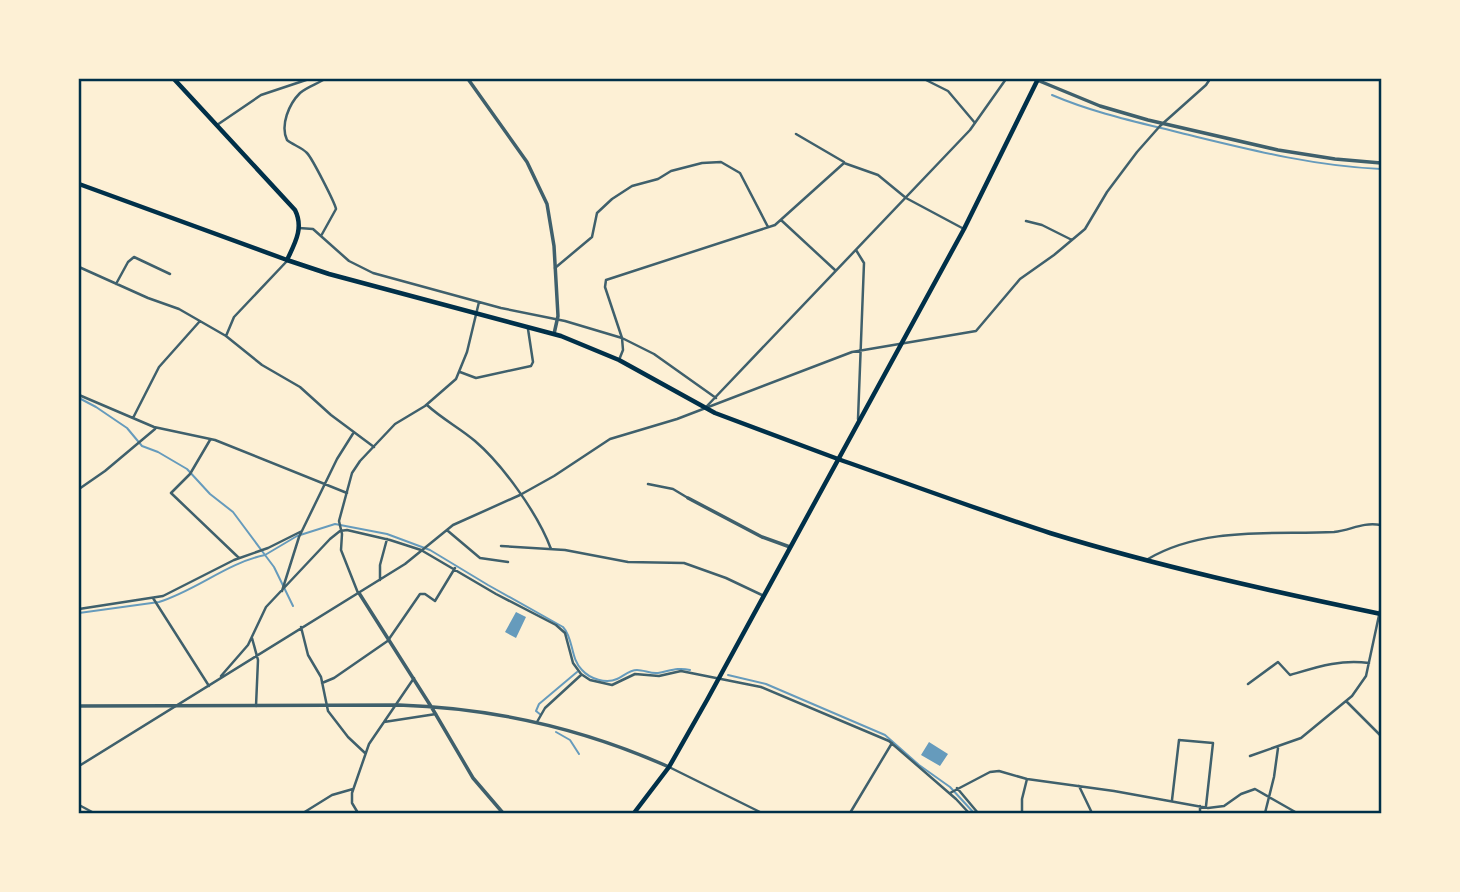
<svg xmlns="http://www.w3.org/2000/svg" width="1460" height="892" font-family="'Public Sans',sans-serif">
  <rect width="100%" height="100%" fill="#fdf0d5"/>
  <path fill="#669bbc" d="M516 612 526 617 516 638 505 632Z
    M929 742 948 754 940 766 921 755Z"/>
  <g fill="none" stroke-linecap="round" stroke-linejoin="round">
    <path stroke="#669bbc" stroke-width="2" d="M1052 95C1094 113 1137 122 1181 133 1247 149 1312 166 1381 169
      M79 398 96 407 127 428 142 446 158 452 187 469 210 494 233 512 265 555 297 536 335 524 387 534 430 550 488 585 563 627C574 639 570 658 582 670 590 679 606 684 617 679 624 676 629 670 637 670 644 670 651 674 658 673 670 671 677 667 690 670
      M79 613 159 602C197 590 227 563 265 555L274 567 293 606
      M728 675 766 684 885 735 919 765 950 787 974 813
      M541 715 536 711 539 704 577 672
      M556 732 570 740 579 754"/>
    <path stroke="#3f606c" stroke-width="2.5" d="M924 79 948 91 975 123
      M217 125 261 95 309 79
      M796 134 844 162
      M781 220 835 270
      M1026 221 1042 225 1072 240
      M299 228 313 229 349 261 373 273 501 308 565 321 622 338 654 354 716 398
      M321 236 336 209C335 203 312 158 307 153 301 147 293 145 287 140 280 125 289 104 300 93 307 87 317 84 325 79
      M856 250 864 263 858 419
      M79 267 148 298 179 309 226 336 262 365 300 387 331 415 374 447
      M555 268 592 237 597 213 612 199 632 186 658 179 671 171 702 163 721 162 740 173 768 227
      M116 284 128 262 134 257 170 274
      M226 336 234 317 287 261
      M619 360 623 350 622 338 605 287 606 280 775 225 844 163 878 175 906 198 964 229
      M460 372 476 378 531 366 533 362 528 329
      M79 395 154 427 215 440 347 493
      M427 405C442 419 460 428 475 441 503 465 538 514 551 549
      M707 406 970 130 1006 79
      M133 418 159 367 200 321
      M210 440 190 474 171 493 239 558
      M648 484 673 489 688 498
      M79 489 105 471 155 429
      M448 531 480 558 508 562
      M501 546 565 550 628 562 684 563 726 578 764 596
      M1148 559C1204 526 1273 535 1334 532 1352 530 1361 522 1381 525
      M380 580V565L387 539
      M282 591 299 537 337 459 354 432
      M358 593 341 550 342 534 339 521 352 473 360 461 395 424 425 406 456 379 467 352 479 302
      M153 598 209 686
      M79 609 163 596 234 560 268 548 302 531
      M301 627 308 655 321 677 328 711 348 737 365 753
      M252 638 258 660 256 706
      M389 639 420 594H425L435 601 455 568
      M221 676 248 645 266 607 330 539 340 531 347 530 390 540 421 550 496 594 556 625 565 633 573 663 581 674 590 680 612 685 635 674 659 676 681 671 761 687 889 741 956 799 969 813
      M322 683 334 678 389 640
      M1248 684 1278 662 1290 675C1317 667 1340 659 1369 663
      M1347 702 1381 736
      M384 722 436 714
      M537 722 545 708 581 675
      M1250 756 1301 738 1352 696 1366 676 1381 606
      M79 766 405 564 453 525 520 495 554 476 610 439 677 419 852 352 976 331 1020 279 1054 255 1085 229 1107 192 1137 152 1160 126 1206 85 1210 79
      M669 767 762 813
      M1079 786 1092 813
      M957 788 978 813
      M950 793 990 772 999 771 1027 779 1114 791 1208 808 1224 806 1241 794 1255 789 1297 813
      M1172 800 1179 740 1213 743 1206 806
      M79 805 94 813
      M303 813 332 795 353 789
      M358 813 352 803V793L369 744 414 678
      M850 813 892 743
      M1022 813V799L1027 779
      M1200 813V806
      M1265 813 1274 777 1278 748"/>
    <path stroke="#3f606c" stroke-width="3.5" d="M468 79 527 162 547 204 554 246 558 316 554 334
      M1037 80 1100 106 1148 120 1278 150 1335 159 1381 163
      M688 498 762 537 790 547
      M359 593 432 708 473 778 503 813
      M79 706 399 705C492 708 584 729 669 767"/>
    <path stroke="#003049" stroke-width="4.5" d="M79 184 287 260
      M838 459C909 484 979 510 1050 533 1158 566 1270 591 1381 614"/>
    <path stroke="#003049" stroke-width="4.5" d="M174 79 295 210C304 228 295 243 287 260L329 274 561 336 619 360 715 413 838 459"/>
    <path stroke="#003049" stroke-width="4.5" d="M634 813 669 767 707 700 964 229 1038 79"/>
  </g>
  <rect width="1460" height="892" fill="none" stroke="#fdf0d5" stroke-width="161"/>
  <rect x="80" y="80" width="1300" height="732" fill="none" stroke="#003049" stroke-width="2.5"/>
</svg>
